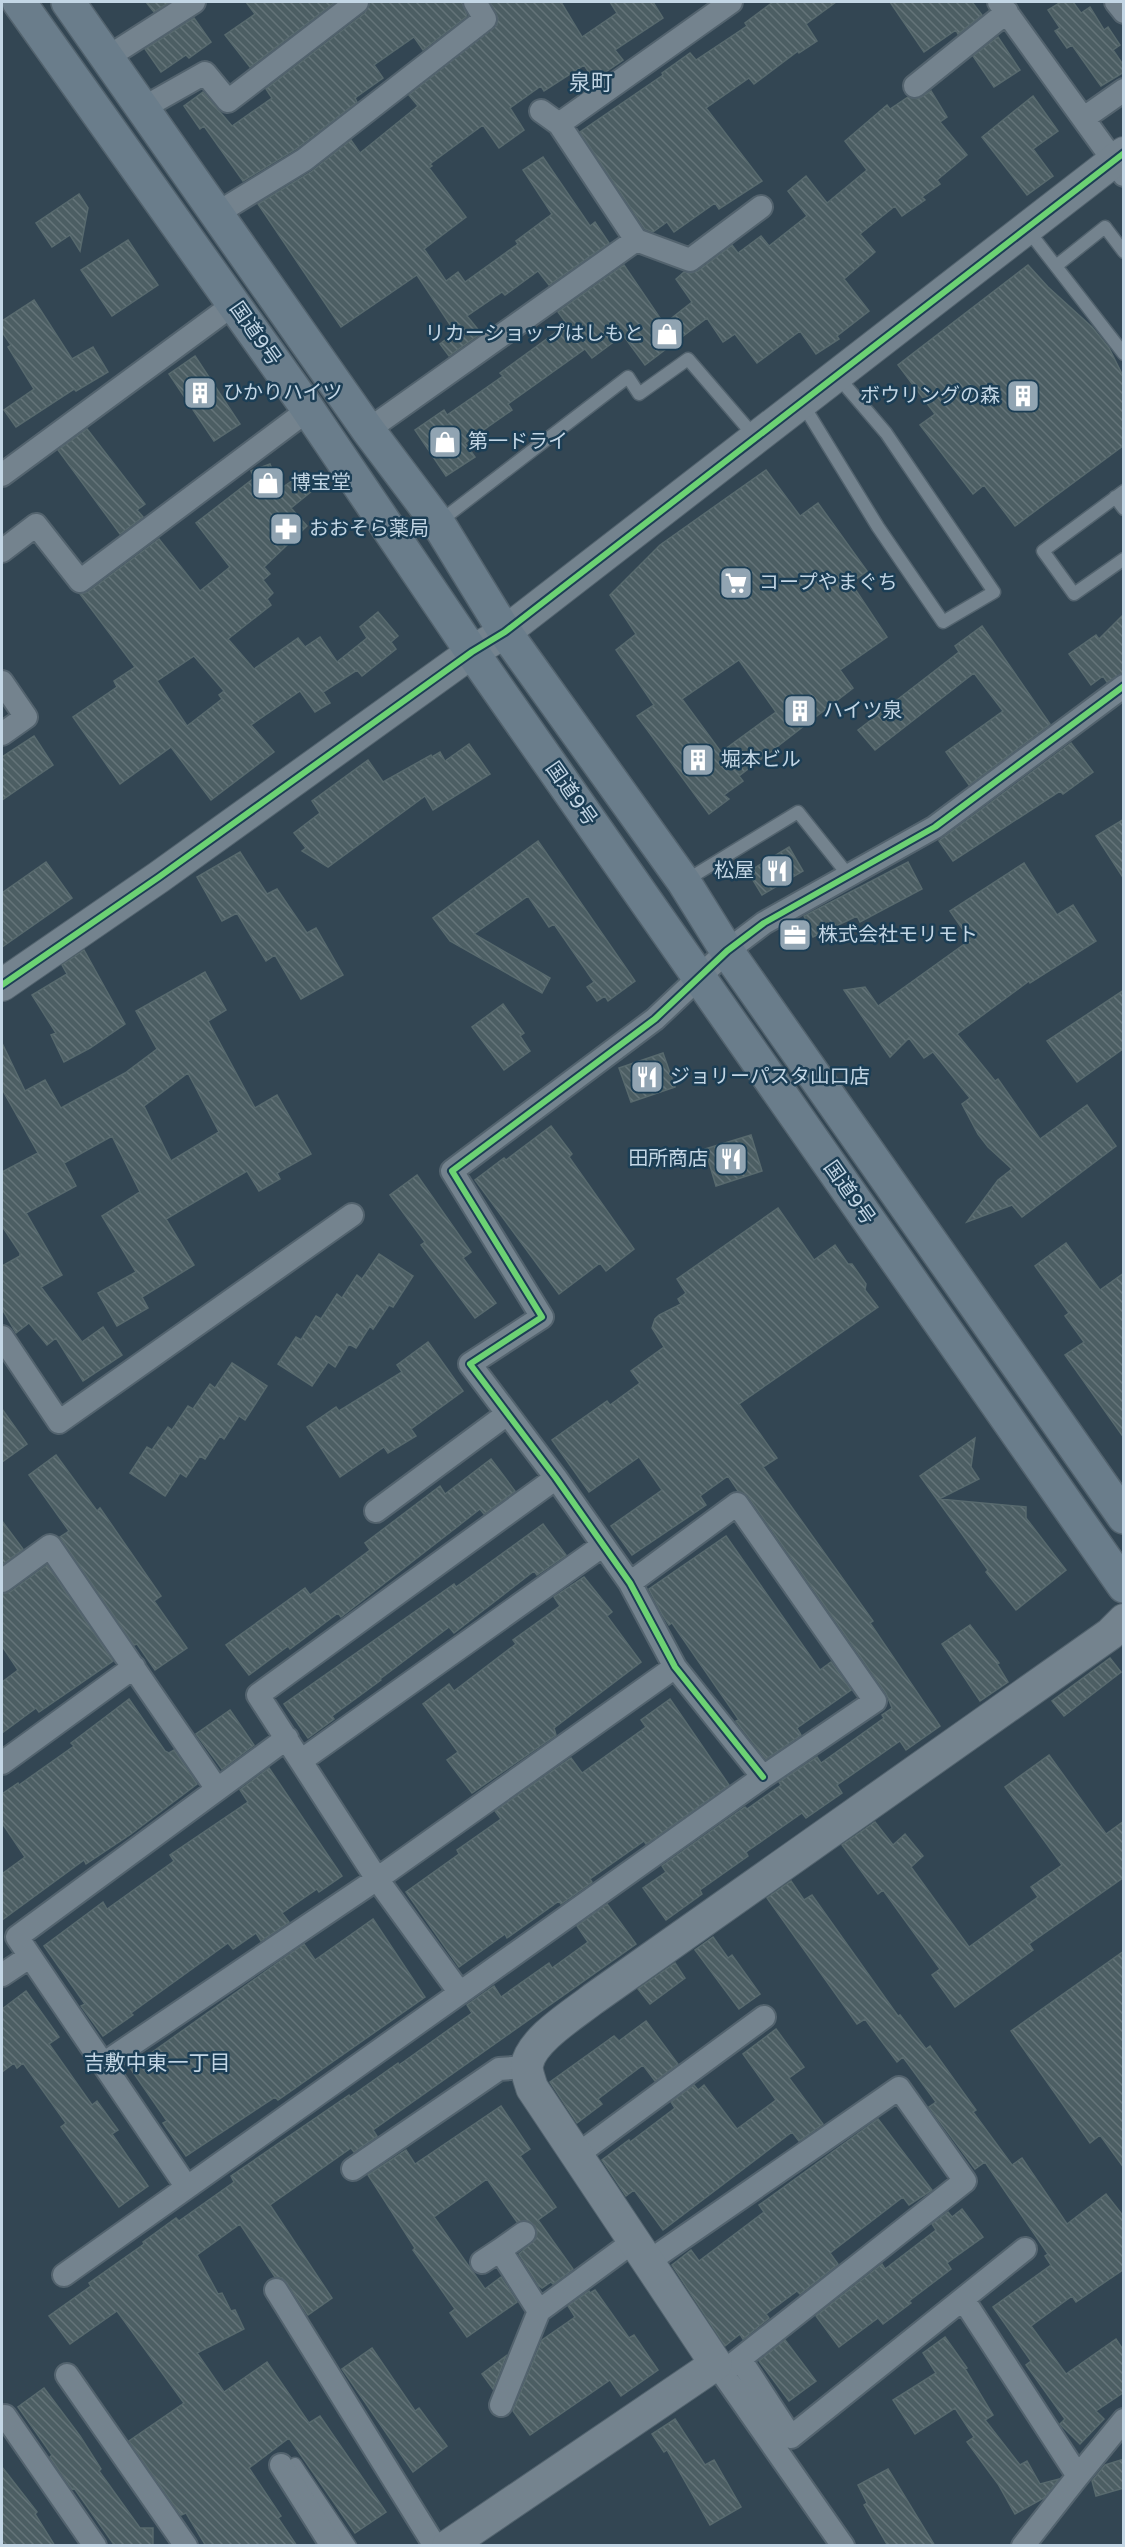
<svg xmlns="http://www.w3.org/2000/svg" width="1125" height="2547" font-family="'Varela Round','Noto Sans JP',sans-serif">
  <defs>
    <pattern id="building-back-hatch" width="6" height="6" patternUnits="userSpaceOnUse" patternTransform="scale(1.5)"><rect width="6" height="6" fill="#4c5e63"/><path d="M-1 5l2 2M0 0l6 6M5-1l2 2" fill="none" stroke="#647479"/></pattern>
  </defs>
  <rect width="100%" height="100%" fill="#334653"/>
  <path fill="url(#building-back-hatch)" stroke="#586a6e" stroke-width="1.5" fill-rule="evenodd" d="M146 2H170L154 12Z
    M246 2H335L250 67 225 35 255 14Z
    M370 2H462L467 16 423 50 414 37 374 65 383 78 355 98 357 102 296 149 243 181 204 126 200 129 184 106 203 92 232 126 272 98 266 89 365 13Z
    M490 2H561L582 37 617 13 610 2H653L663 18 615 50 623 60 594 80 584 65 544 91 541 86 510 108 524 130 499 148 483 125 430 164 432 166 429 168 466 217 424 249 446 281 458 272 465 282 518 244 516 241 552 214 523 170 543 157 590 226 595 222 609 243 549 285 538 271 505 295 502 292 467 316 481 333 449 356 440 344 455 332 417 275 341 327 258 204 311 172 351 140 360 153 418 106 409 95 497 25 498 18Z
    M773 2H836L806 24 817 41 799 53 798 51 754 84 749 78 706 108 762 181 719 209 715 203 674 232 667 222 653 232 645 229 580 132 663 75 662 73 690 53 696 60 747 26 745 23Z
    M890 2H972L982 15 958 34 956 30 924 52Z
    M1061 2H1073L1081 13 1090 7 1104 30 1108 27 1120 45 1113 50 1124 66V72L1101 86 1072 45 1067 48 1055 31 1060 28 1048 10Z
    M194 18 211 42 189 58 186 55 161 72 145 49Z
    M998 37 1020 70 994 87 973 56Z
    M931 91 947 117 940 122 967 155 937 180 940 184 922 197 925 200 902 216 895 206 860 234 875 252 844 279 869 311 837 336 839 339 816 354 800 331 757 363 735 334 723 342 707 318 645 365 623 335 592 358 585 349 508 404 512 410 465 443 475 457 446 476 415 430 444 410 447 415 503 376 500 373 567 324 558 312 624 265 664 324 692 302 676 279 684 272 691 273 698 271 732 245 738 253 761 236 769 246 807 216 788 191 806 176 827 203 867 170 845 141 887 105 890 109 908 97 918 99Z
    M1033 96 1058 131 1033 149 1053 176 1027 195 982 137Z
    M79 194 88 208 80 251 70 235 52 247 36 223Z
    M128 240 158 285 112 316 81 270Z
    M1028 265 1048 287 1092 327 1109 348 1124 378V445L1015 526 984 485 973 494 920 425 935 414 898 365Z
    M34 300 72 359 93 347 108 372 76 391 74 389 16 427 4 410 34 389 8 347 11 345 2 332V321Z
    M195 356 240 424 214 441 169 374Z
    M87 429 145 504 137 510 143 517 120 534 58 450Z
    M270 464 280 489 302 474 313 490 291 508 307 526 264 567 270 574 263 580 273 593 267 599 271 605 228 639 254 669 298 638 305 647 320 637 337 662 367 638 360 627 378 612 398 636 391 642 396 649 362 676 357 670 323 692 330 703 315 712 300 691 251 725 274 752 211 800 171 747 120 784 73 717 117 687 114 681 135 667 80 594 88 592 159 539 200 591 230 567 196 523 254 478 251 471ZM194 656 224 691 219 695 222 699 187 726 157 681Z
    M766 470 800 516 818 503 867 571 851 583 887 637 840 670 853 688 739 776 743 781 724 795 729 799 709 814 637 716 654 705 616 650 636 634 610 595 660 545ZM739 660 776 712 721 752 682 699Z
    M1124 614V673L1107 682 1103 676 1091 685 1069 654 1096 635 1099 639Z
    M982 626 1050 724 969 785 946 752 1003 711 974 673 875 750 858 730 959 652 955 646Z
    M34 736 53 765 2 800V757Z
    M1071 743 1093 772 1063 794 1060 791 953 861 939 841Z
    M469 744 490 774 433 810 425 796 328 867 302 851 306 848 294 833 320 813 312 801 368 760 383 782 431 755 432 757 440 752 445 761Z
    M1124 819V879L1096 836Z
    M538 841 635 981 608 1001 605 996 597 1001 587 987 594 982 554 924 549 927 528 896 474 934 550 978 542 993 450 941 433 918Z
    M789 847 803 871 762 895 748 872Z
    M240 852 267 894 277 889 307 933 316 928 343 975 301 999 275 955 266 961 237 913 222 921 197 877Z
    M46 862 72 898 2 947V893Z
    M908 862 922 889 860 922 857 916 813 937 804 916Z
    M1024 863 1057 915 1073 905 1096 941 1030 983 1029 981 957 1034 995 1081 998 1079 1040 1139 1087 1105 1116 1146 1022 1217 1012 1205 967 1222 998 1180 1012 1169 988 1147 978 1134 962 1104 970 1098 933 1052 924 1058 909 1038 890 1057 844 990 865 987 878 1006 970 940 950 911Z
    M84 950 125 1024 90 1048 64 1062 51 1035 56 1033 32 995 67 974 62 965Z
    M205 972 226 1010 208 1021 255 1108 277 1095 311 1154 277 1173 280 1179 259 1191 247 1171 166 1219 194 1265 142 1297 148 1308 117 1326 98 1293 136 1272 102 1216 140 1192 112 1136 64 1163 76 1186 26 1213 62 1275 41 1287 82 1342 103 1327 122 1355 83 1381 56 1338 47 1345 29 1323 16 1333 2 1309V1266L20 1256V1253L2 1226V1172L38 1153 2 1089V1043L25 1091 45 1080 61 1108 125 1073 157 1049 136 1011ZM188 1073 219 1132 171 1161 144 1106Z
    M1124 990V1048L1077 1082 1047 1041Z
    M503 1004 524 1033 520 1036 530 1051 504 1070 472 1027Z
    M663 1053 675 1087 631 1102 619 1068Z
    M551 1126 572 1154 569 1157 634 1249 606 1271 600 1263 559 1294 475 1180 504 1158 506 1160Z
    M751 1135 762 1171 716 1186 705 1149Z
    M417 1175 471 1252 463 1258 496 1303 475 1318 421 1245 425 1242 390 1195Z
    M778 1208 814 1260 835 1245 848 1264H852L866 1284 865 1290 878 1307 739 1404 777 1458 763 1467 873 1621 870 1623 940 1726 906 1750 900 1741 837 1785 842 1793 806 1818 802 1813 746 1852 748 1856 700 1890 702 1894 666 1920 643 1888 666 1872 662 1866 745 1807 747 1809 781 1785 779 1782 817 1757 821 1763 884 1718 882 1715 892 1708 886 1693 748 1496 738 1491 728 1476 700 1496 706 1505 632 1555 611 1526 662 1490 639 1457 589 1492 552 1440 607 1401 610 1405 640 1383 631 1371 664 1347 652 1328 655 1319 659 1315 681 1304 678 1299 686 1293 677 1279Z
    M1066 1243 1100 1290 1124 1273V1438L1065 1355 1084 1342 1065 1316 1069 1313 1035 1266Z
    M379 1254 413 1276 393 1307 389 1305 373 1329 370 1326 356 1348 349 1344 335 1367 328 1362 312 1386 278 1364 296 1337 301 1340 316 1316 321 1319 337 1294 342 1298 357 1275 362 1279Z
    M428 1342 463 1391 411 1429 416 1436 388 1453 384 1447 340 1477 307 1427 336 1407 339 1411 402 1372 397 1365Z
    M232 1363 267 1386 245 1420 239 1416 224 1439 220 1436 205 1459 200 1456 186 1477 180 1473 165 1496 130 1473 147 1447 152 1450 168 1427 172 1430 188 1406 193 1409 210 1384 215 1388Z
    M2 1409 27 1444 2 1462Z
    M975 1438 971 1467 979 1479 939 1499 1026 1507V1518L1066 1570 1016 1610 986 1572 988 1570 920 1476Z
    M56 1455 97 1511 100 1508 161 1596 154 1601 187 1648 155 1670 137 1644 134 1645 60 1537 69 1531 29 1475Z
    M491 1459 515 1491 484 1514 480 1509 341 1617 338 1613 290 1649 288 1646 249 1675 226 1645 305 1588 310 1595 370 1550 365 1543 440 1486 445 1494Z
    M2 1521 23 1549 2 1565Z
    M543 1524 566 1555 537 1575 534 1571 454 1633 449 1627 380 1679 381 1680 332 1716 334 1719 308 1738 284 1704 454 1584 456 1587Z
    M726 1536 820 1670 831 1662 851 1690 797 1728 801 1735 766 1759 736 1721 739 1720 672 1623 669 1625 662 1614 649 1589Z
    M47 1565 113 1661 39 1712 36 1708 2 1733V1682L18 1670 2 1646V1594L10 1592Z
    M584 1577 612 1612 607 1616 641 1662 554 1728 556 1735 472 1793 447 1760 458 1752 423 1704 449 1684 454 1691 516 1644 513 1640 560 1606 554 1597Z
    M970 1625 999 1663 997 1664 1008 1682 980 1701 942 1644Z
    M1110 1658 1121 1672 1064 1716 1052 1701Z
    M129 1699 165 1751 169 1753 174 1750 197 1784 131 1834 86 1864 84 1860 2 1920V1874L25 1857 2 1823V1794L18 1783 19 1785 74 1746 71 1743Z
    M670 1699 729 1785 646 1844 644 1841 590 1879 592 1882 561 1904 559 1901 507 1938 505 1934 459 1967 406 1892 459 1854 457 1850 501 1819 495 1811 571 1758 582 1773 646 1727 641 1720Z
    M230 1710 254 1745 222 1769 196 1734Z
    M1049 1755 1106 1834 1124 1821V1877L1029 1944 1033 1950 955 2007 932 1975 940 1969 883 1890 878 1894 842 1845 875 1822 893 1845 905 1834 923 1856 911 1867 969 1947 1038 1897 1031 1887 1062 1865 1005 1787Z
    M269 1768 342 1876 319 1892 317 1889 282 1913 289 1922 261 1941 256 1933 233 1949 228 1943 131 2013 133 2015 103 2036 81 2006 85 2004 44 1946 103 1902 107 1909 174 1861 170 1855 248 1802 240 1790Z
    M791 1881 804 1900 812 1895 898 2016 900 2015 926 2049 930 2046 976 2110 973 2112 1012 2165 1022 2158 1067 2224 1106 2194 1124 2217V2269L1076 2302 1072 2296 1031 2326 1066 2374 1116 2339 1124 2351V2392L1096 2411 1104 2419 1080 2444 1060 2424 1065 2419 1026 2365 1031 2361 993 2307 1051 2265 1045 2256 1048 2254 985 2162 975 2169 929 2107 936 2102 903 2057 897 2062 865 2019 857 2024 767 1898Z
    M607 1904 636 1944 373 2130 377 2136 354 2152 351 2148 270 2205 332 2298 308 2315 287 2283 282 2278 275 2277 240 2224 197 2255 218 2294 222 2293 231 2311 235 2310 244 2329 197 2353 224 2392 267 2362 309 2423 320 2416 386 2512 355 2533 289 2438 249 2468 281 2516 278 2518 297 2546H206L186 2513 181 2515 129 2441 184 2403 117 2311 70 2344 49 2316 91 2286 89 2283 144 2244 143 2242 176 2218 179 2221 234 2182 231 2176 349 2095 350 2097 398 2063 399 2065 472 2013 467 2005 494 1986 501 1997 549 1963 552 1968 588 1942 577 1926Z
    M373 1919 425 1997 278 2100 275 2097 186 2156 163 2123 167 2121 130 2068 304 1944 315 1960Z
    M713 1937 728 1958 732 1955 760 1994 739 2009 695 1950Z
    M1124 1951V2168L1100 2135 1090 2143 1011 2031Z
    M675 1963 685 1978 650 2004 638 1989Z
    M26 1991 59 2037 49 2044 92 2105 97 2101 118 2130 112 2134 148 2186 119 2207 61 2127 66 2123 23 2063 17 2068 14 2063 2 2072V2009Z
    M646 2021 678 2064 655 2081 643 2065 598 2099 602 2104 577 2123 550 2082 614 2036 619 2041Z
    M776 2029 804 2067 789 2078 823 2124 799 2141 792 2132 663 2230 634 2190 626 2196 602 2160 629 2140 630 2142 675 2108 671 2102 694 2085 698 2090 704 2085 737 2129 776 2100 743 2054Z
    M501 2106 530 2149 520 2156 556 2207 538 2220 573 2269 553 2284 551 2282 542 2288 539 2286 519 2254 536 2239 537 2232 535 2226 529 2221 517 2222 487 2179 434 2217 485 2289 501 2277 517 2302 467 2337 450 2313 455 2309 413 2250 415 2248 368 2175 406 2150 415 2164Z
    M878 2119 932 2190 909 2205 903 2197 830 2253 838 2264 800 2294 797 2291 766 2314 769 2318 743 2339 740 2334 725 2346 672 2265 691 2250 699 2261 764 2212 759 2205Z
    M962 2209 983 2237 947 2263 951 2269 909 2301 911 2303 883 2324 878 2318 839 2347 816 2316 882 2264 885 2269 936 2230 932 2224 948 2212 952 2217Z
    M595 2290 629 2338 634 2335 658 2370 621 2396 610 2380 530 2435 513 2411 542 2340 575 2317 568 2306 589 2291 590 2293Z
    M945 2337 967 2368 965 2369 993 2415 985 2420 1020 2465 1027 2461 1040 2484 1059 2479 1044 2498 1015 2514 998 2484 967 2442 974 2437 955 2408 915 2434 893 2400 936 2373 923 2353Z
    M785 2340 816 2381 789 2401 759 2361Z
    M372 2348 415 2411 419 2408 447 2446 413 2472 342 2369Z
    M506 2356 493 2389 482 2374Z
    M44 2388 80 2436 101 2469 99 2471 140 2528H153V2546H115L74 2488 72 2489 50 2457 52 2455 18 2407Z
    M675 2419 705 2465 714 2460 741 2507 710 2525 667 2450 664 2452 652 2434Z
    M1124 2459V2488L1096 2496 1092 2481 1105 2465Z
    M2 2467 37 2512 35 2514 55 2546H2Z
    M888 2469 935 2546H888L864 2505 867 2503 858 2485Z"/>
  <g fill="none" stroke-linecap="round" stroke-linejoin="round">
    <defs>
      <path id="lane" d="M1027 229 1124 354
        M1056 266 1105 227 1124 252
        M802 403 878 527 943 622 994 592 886 433 838 377
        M1124 491 1043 551 1074 594 1124 559
        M1115 497 1124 509
        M439 522 628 377 639 394 688 359 756 438
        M685 881 798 812 849 876
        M295 2464 350 2546"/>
      <path id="street" d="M999 2 1124 175
        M1116 2 1124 12
        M108 57 194 2
        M915 86 1007 12
        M143 108 205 73 228 101 357 2
        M541 111 559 124 636 240
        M1084 118 1124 90
        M559 124 731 2
        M216 214 304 160 485 19 475 2
        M368 430 636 240 690 260 761 207
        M2 475 234 304
        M2 551 36 525 80 581 308 410
        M2 682 26 717 2 734
        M2 1337 59 1422 352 1215
        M376 1511 507 1414
        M2 1581 50 1546 217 1789
        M302 1760 602 1546
        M2 1763 134 1667
        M763 1777 675 1667 630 1583 556 1478 470 1364 542 1317 452 1171 655 1019 727 951 764 923 935 827 1124 686
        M2 1975 29 1957
        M460 1993 377 1879 258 1695 556 1478
        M103 2064 377 1879 675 1667
        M577 2155 764 2017
        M353 2169 499 2069 526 2067
        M186 2186 17 1937 287 1738
        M500 2250 524 2233
        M482 2262 500 2250 539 2311
        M648 2262 899 2088 965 2181 722 2373
        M64 2275 763 1777 875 1701 737 1504 630 1583
        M276 2290 435 2546
        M963 2299 1078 2476 1124 2420
        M740 2359 791 2437 1025 2249
        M716 2364 843 2546
        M67 2375 186 2546
        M501 2405 539 2311 634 2241
        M5 2416 95 2546
        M281 2465 332 2546
        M1023 2546 1078 2476"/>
      <path id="secondary" d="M2 985 159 877 472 652 505 632 1124 153
        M448 2546 716 2364 532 2088C530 2081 526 2072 527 2065 531 2040 574 2014 593 1999L1110 1634 1124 1620"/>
      <path id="highway" d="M19 2 303 402 472 652 1124 1586
        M68 2 368 430 438 523 505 632 684 882 727 951 1124 1517"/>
    </defs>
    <use href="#lane" stroke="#53636e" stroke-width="15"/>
    <use href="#street" stroke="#53636e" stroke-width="26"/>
    <use href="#secondary" stroke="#53636e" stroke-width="34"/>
    <use href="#highway" stroke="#53636e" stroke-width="36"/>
    <use href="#lane" stroke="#74838e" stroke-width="12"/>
    <use href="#street" stroke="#74838e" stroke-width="22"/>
    <use href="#secondary" stroke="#74838e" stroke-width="32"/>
    <use href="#highway" stroke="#6a7d8b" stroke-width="33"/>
    <defs>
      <path id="cycleway" d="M2 985 159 877 472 652 505 632 1124 153
        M763 1777 675 1667 630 1583 556 1478 470 1364 542 1317 452 1171 655 1019 727 951 764 923 935 827 1124 686"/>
    </defs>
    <use href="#cycleway" stroke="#1c3e55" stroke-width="10"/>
    <use href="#cycleway" stroke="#6cd273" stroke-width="6"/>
  </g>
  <defs>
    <symbol id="shop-square" viewBox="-11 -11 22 22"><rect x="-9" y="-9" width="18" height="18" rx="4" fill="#91a4b2" stroke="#1c3e55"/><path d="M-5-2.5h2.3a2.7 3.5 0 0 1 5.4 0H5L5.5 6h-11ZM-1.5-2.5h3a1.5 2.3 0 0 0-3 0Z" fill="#fff"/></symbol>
    <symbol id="building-square" viewBox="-11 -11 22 22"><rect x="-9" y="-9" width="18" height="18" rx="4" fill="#91a4b2" stroke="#1c3e55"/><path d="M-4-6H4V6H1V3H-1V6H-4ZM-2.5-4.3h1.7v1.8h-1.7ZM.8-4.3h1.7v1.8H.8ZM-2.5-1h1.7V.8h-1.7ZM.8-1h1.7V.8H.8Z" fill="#fff"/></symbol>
    <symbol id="pharmacy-square" viewBox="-11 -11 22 22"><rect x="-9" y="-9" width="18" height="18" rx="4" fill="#91a4b2" stroke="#1c3e55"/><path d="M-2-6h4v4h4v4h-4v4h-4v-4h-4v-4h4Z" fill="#fff"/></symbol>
    <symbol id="supermarket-square" viewBox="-11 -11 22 22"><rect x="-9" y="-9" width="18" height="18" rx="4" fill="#91a4b2" stroke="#1c3e55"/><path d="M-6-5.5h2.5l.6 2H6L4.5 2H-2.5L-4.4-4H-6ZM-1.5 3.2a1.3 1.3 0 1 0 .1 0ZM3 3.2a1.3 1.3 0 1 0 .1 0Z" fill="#fff"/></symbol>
    <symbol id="restaurant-square" viewBox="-11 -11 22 22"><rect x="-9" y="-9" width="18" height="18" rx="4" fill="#91a4b2" stroke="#1c3e55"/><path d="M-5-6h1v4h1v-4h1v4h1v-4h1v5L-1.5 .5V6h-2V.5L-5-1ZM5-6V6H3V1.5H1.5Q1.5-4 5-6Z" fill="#fff"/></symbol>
    <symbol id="office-square" viewBox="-11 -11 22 22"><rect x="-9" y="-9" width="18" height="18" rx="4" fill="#91a4b2" stroke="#1c3e55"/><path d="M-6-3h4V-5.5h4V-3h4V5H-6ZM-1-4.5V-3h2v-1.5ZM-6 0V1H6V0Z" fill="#fff"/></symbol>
  </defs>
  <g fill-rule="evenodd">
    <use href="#shop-square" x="648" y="315" width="38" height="38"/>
    <use href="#building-square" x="181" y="374" width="38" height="38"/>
    <use href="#building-square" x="1004" y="377" width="38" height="38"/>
    <use href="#shop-square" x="426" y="423" width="38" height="38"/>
    <use href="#shop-square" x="249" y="464" width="38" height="38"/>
    <use href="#pharmacy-square" x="267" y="510" width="38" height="38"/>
    <use href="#supermarket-square" x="717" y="564" width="38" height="38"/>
    <use href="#building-square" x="781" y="692" width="38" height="38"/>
    <use href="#building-square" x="679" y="741" width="38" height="38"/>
    <use href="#restaurant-square" x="758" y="852" width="38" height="38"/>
    <use href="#office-square" x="776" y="916" width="38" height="38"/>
    <use href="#restaurant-square" x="628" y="1058" width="38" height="38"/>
    <use href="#restaurant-square" x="712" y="1140" width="38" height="38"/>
  </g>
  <g text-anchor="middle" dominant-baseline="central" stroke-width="5" stroke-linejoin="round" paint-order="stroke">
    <g font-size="20" fill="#c3d6e5" stroke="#1c3e55">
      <text transform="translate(255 334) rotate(55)">国道9号</text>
      <text transform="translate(571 794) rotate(55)">国道9号</text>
      <text transform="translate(849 1193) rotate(55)">国道9号</text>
    </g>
    <g font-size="20" fill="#c3d6e5" stroke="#1c3e55" text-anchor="start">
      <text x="644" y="334" text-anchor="end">リカーショップはしもと</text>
      <text x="223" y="393">ひかりハイツ</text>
      <text x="1000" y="396" text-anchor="end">ボウリングの森</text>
      <text x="468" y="442">第一ドライ</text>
      <text x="291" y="483">博宝堂</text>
      <text x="309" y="529">おおそら薬局</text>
      <text x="759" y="583">コープやまぐち</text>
      <text x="823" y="711">ハイツ泉</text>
      <text x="721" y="760">堀本ビル</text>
      <text x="754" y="871" text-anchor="end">松屋</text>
      <text x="818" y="935">株式会社モリモト</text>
      <text x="670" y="1077">ジョリーパスタ山口店</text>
      <text x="708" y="1159" text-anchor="end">田所商店</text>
    </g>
    <g font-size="21" fill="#c3d6e5" stroke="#1c3e55">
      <text x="157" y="2063">吉敷中東一丁目</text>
    </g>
    <g font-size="22" fill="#c3d6e5" stroke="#1c3e55">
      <text x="591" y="83">泉町</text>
    </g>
  </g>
  <rect width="1125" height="2547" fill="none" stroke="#c3d6e5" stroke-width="6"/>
</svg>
